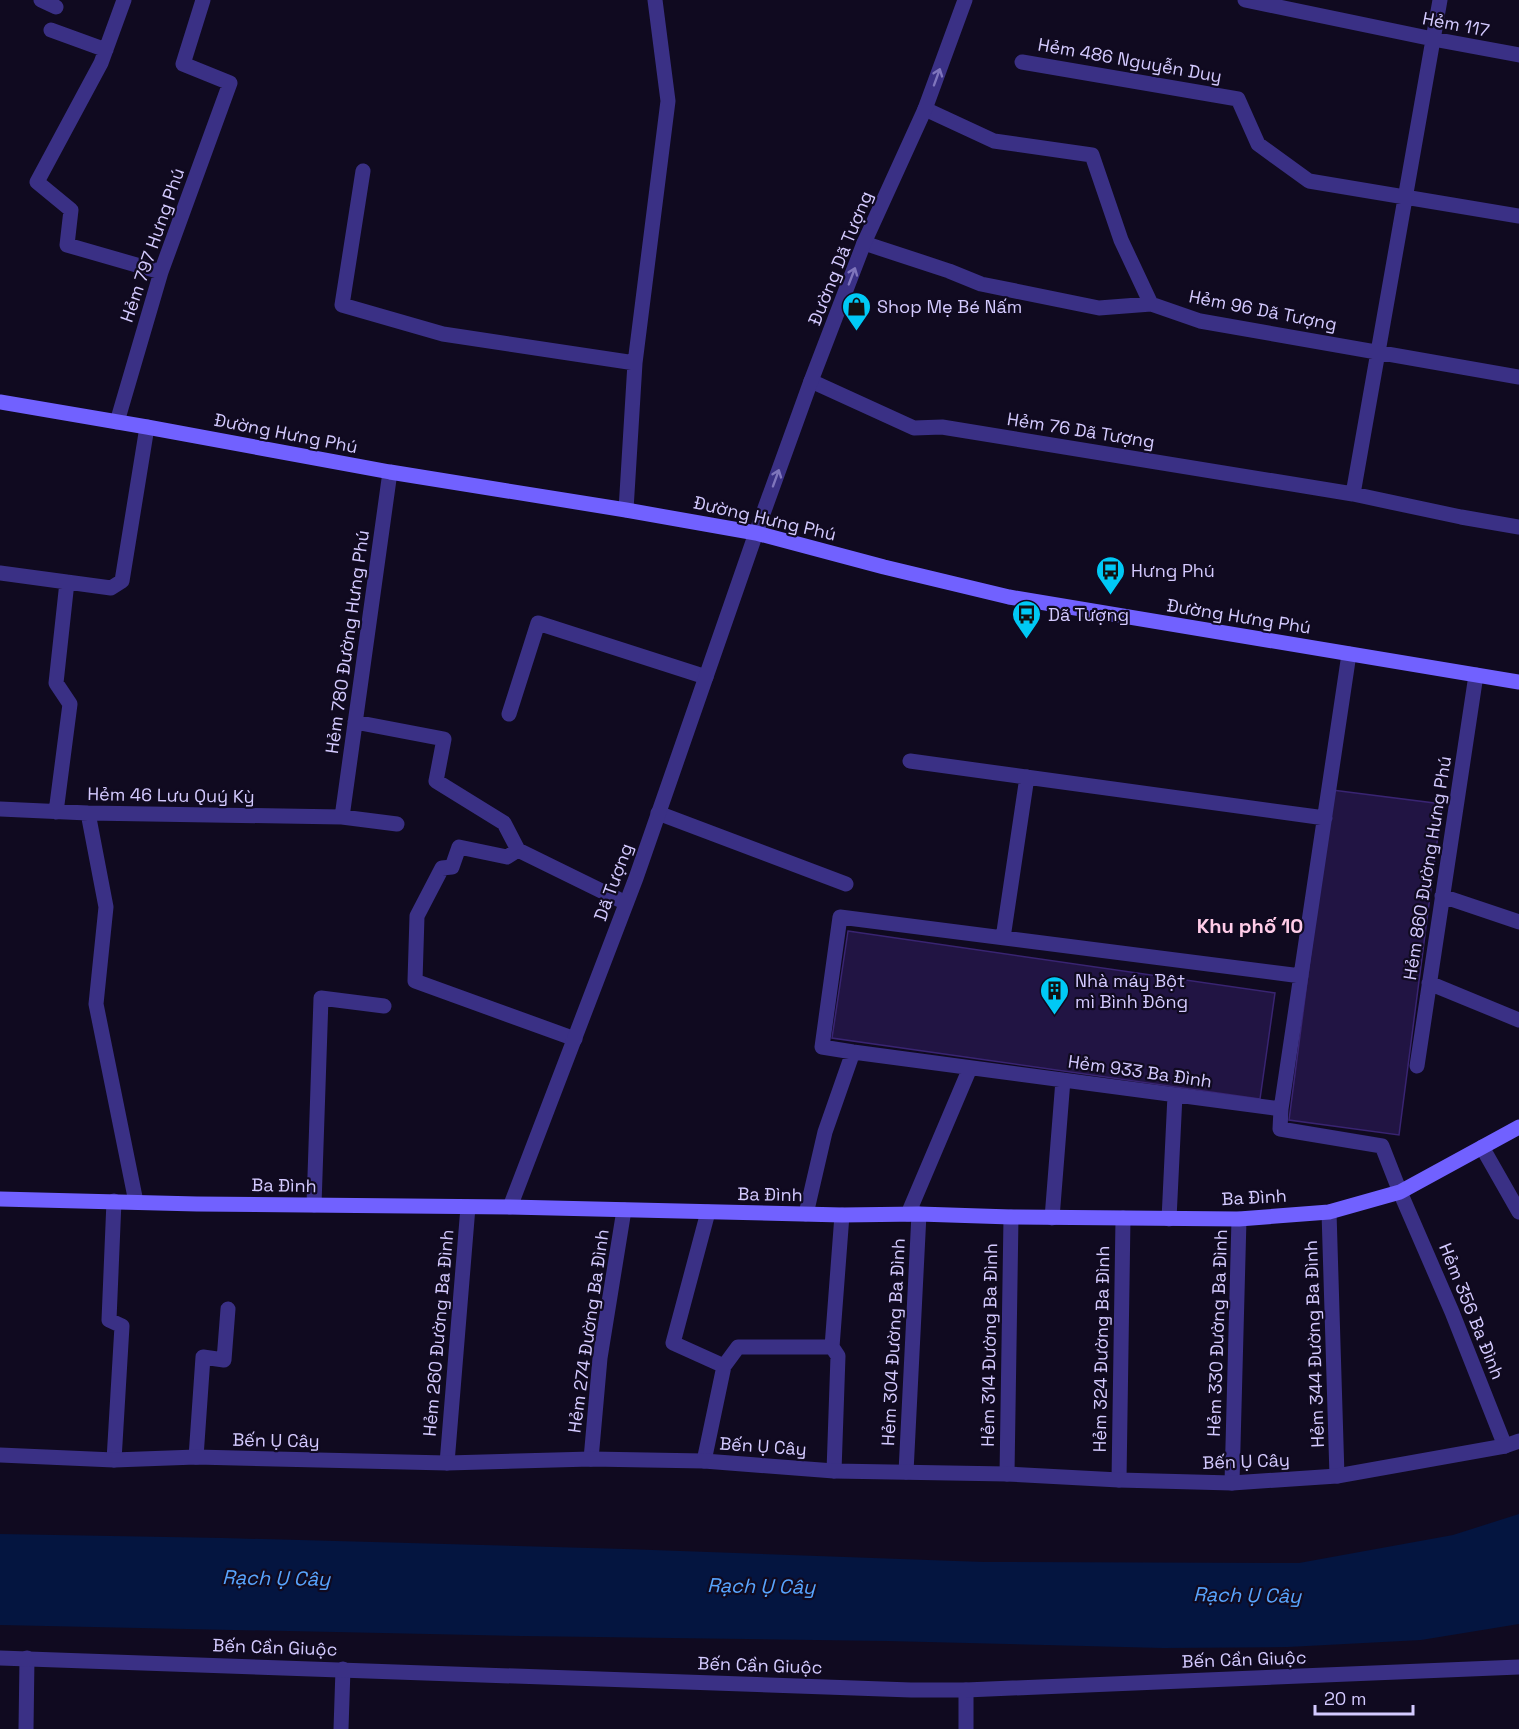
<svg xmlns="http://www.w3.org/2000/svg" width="1519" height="1729" font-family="'Space Grotesk',sans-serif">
  <rect width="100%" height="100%" fill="#100a20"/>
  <path fill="#041540" d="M1519 1514V1624L1421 1640 1288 1647 1163 1648 887 1641 522 1636 0 1625V1534L223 1538 625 1549 984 1562 1299 1563 1453 1535Z"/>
  <path fill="#211443" stroke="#392472" stroke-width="1.5" d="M1332 790 1442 804 1399 1135 1289 1120Z
    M848 931 1275 993 1260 1099 832 1038Z"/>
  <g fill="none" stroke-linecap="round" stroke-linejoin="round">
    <path stroke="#3a3085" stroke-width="15" d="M41 0 56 7
      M124 0 101 63 37 182 71 210 67 245 161 272
      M1245 0 1433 39 1519 55
      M51 30 106 50
      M1022 62 1238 99 1258 144 1309 181 1519 216
      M925 109 994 141 1092 155 1121 240 1151 304
      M363 171 342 305 443 334 635 363
      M864 243 949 271 981 284 1099 308 1151 304 1200 321 1519 377
      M811 381 914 428 942 427 1353 494 1461 517 1519 527
      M117 422 161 272 230 83 183 64 203 0
      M1353 494 1440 0
      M626 510 635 363 668 101 655 0
      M0 573 111 588 122 581 147 427
      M509 714 538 623 706 677
      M355 722 444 739 436 781 504 823 518 850 626 903
      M910 761 1325 818
      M0 809 88 813 342 817 397 824
      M56 812 70 704 56 683 67 582
      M88 813 106 907 96 1004 136 1202
      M658 813 846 884
      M342 817 390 472
      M518 850 507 857 459 847 452 867 442 868 417 916 415 981 575 1039
      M1442 896 1519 922
      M1003 938 1027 777
      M1301 976 840 917 822 1047 853 1052 1281 1109 1280 1129 1382 1146 1400 1192 1452 1312 1505 1446
      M1429 983 1519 1020
      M1417 1066 1476 675
      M1281 1109 1349 654
      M1482 1147 1519 1212
      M114 1201 109 1320 122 1326 114 1460
      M314 1205 321 998 384 1006
      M1329 1212 1337 1476
      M806 1214 825 1132 853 1052
      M908 1214 970 1068
      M1052 1218 1063 1080
      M1169 1219 1175 1095
      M724 1366 738 1347H832
      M196 1457 203 1357 224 1360 228 1309
      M591 1459 600 1358 624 1210
      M704 1461 724 1366 673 1343 708 1212
      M447 1463 468 1207
      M834 1471 838 1356 832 1347 842 1215
      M906 1472 919 1214
      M1007 1474 1011 1217
      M1119 1480 1123 1218
      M1232 1483 1239 1219
      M966 1690V1729
      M26 1729 27 1658
      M341 1729 343 1669"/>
    <path stroke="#3a3085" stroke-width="15" d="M510 1207 636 878 756 533 811 381 864 243 925 109 965 0
      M0 1455 114 1460 196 1457 447 1463 591 1459 704 1461 834 1471 1007 1474 1119 1480 1232 1483 1337 1476 1505 1446 1519 1441
      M0 1658 911 1690H966L1519 1667"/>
    <path stroke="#7161ff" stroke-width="15" d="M0 402 147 427 390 472 626 510 756 533 884 567 1009 597 1519 682
      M0 1199 197 1204 510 1207 842 1215 919 1214 1011 1217 1239 1219 1329 1212 1400 1192 1519 1127"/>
  </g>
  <defs><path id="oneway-shaft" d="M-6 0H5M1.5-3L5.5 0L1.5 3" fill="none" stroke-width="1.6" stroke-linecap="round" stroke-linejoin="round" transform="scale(1.5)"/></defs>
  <g stroke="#7f75bc">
    <use href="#oneway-shaft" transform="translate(937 77) rotate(-70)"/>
    <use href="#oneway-shaft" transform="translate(852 276) rotate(-69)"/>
    <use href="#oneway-shaft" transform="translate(776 478) rotate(-70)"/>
  </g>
  <defs>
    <symbol id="shop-pin" viewBox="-11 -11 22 30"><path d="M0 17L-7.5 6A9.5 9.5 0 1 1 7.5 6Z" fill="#00c9f5" stroke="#100a20"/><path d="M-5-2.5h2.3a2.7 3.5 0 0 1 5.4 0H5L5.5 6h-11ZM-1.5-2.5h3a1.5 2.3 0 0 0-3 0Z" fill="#111"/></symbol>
    <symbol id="bus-pin" viewBox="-11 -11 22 30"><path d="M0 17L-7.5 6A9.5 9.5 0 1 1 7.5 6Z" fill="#00c9f5" stroke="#100a20"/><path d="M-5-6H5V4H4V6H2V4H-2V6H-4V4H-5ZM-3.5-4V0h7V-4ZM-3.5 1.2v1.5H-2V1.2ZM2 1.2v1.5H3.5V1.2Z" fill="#111"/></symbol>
    <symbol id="building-pin" viewBox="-11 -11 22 30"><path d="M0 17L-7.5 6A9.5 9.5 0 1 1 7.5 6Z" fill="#00c9f5" stroke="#100a20"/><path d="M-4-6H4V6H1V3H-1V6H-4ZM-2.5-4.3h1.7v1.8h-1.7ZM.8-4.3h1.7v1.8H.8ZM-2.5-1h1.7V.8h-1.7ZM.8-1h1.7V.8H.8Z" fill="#111"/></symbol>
  </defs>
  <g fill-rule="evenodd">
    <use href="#shop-pin" x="840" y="290" width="33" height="45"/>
    <use href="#bus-pin" x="1094" y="554" width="33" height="45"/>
    <use href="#bus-pin" x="1010" y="598" width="33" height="45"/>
    <use href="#building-pin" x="1038" y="974" width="33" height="45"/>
  </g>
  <g text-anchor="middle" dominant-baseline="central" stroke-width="4.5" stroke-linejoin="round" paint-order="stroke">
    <g font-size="18" fill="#d4caff" stroke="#100a20">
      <text transform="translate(1456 24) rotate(11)">Hẻm 117</text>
      <text transform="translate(1130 60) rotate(10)">Hẻm 486 Nguyễn Duy</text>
      <text transform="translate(152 245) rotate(-71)">Hẻm 797 Hưng Phú</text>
      <text transform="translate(840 258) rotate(-68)">Đường Dã Tượng</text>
      <text transform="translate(1263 310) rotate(11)">Hẻm 96 Dã Tượng</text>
      <text transform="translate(1081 430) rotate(9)">Hẻm 76 Dã Tượng</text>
      <text transform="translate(286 433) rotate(11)">Đường Hưng Phú</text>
      <text transform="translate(765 518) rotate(13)">Đường Hưng Phú</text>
      <text transform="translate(1239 616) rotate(9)">Đường Hưng Phú</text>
      <text transform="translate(347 642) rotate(-82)">Hẻm 780 Đường Hưng Phú</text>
      <text transform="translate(171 795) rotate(1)">Hẻm 46 Lưu Quý Kỳ</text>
      <text transform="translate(1427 868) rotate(-81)">Hẻm 860 Đường Hưng Phú</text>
      <text transform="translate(613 882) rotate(-70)">Dã Tượng</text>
      <text transform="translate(1140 1071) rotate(8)">Hẻm 933 Ba Đình</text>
      <text transform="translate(284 1185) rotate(1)">Ba Đình</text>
      <text transform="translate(770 1194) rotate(1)">Ba Đình</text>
      <text transform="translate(1254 1197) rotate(-3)">Ba Đình</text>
      <text transform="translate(1472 1311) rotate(68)">Hẻm 356 Ba Đình</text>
      <text transform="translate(588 1331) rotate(-82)">Hẻm 274 Đường Ba Đình</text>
      <text transform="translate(438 1333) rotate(-85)">Hẻm 260 Đường Ba Đình</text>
      <text transform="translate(1217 1333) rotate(-88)">Hẻm 330 Đường Ba Đình</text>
      <text transform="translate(893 1342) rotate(-87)">Hẻm 304 Đường Ba Đình</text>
      <text transform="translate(1314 1344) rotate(-92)">Hẻm 344 Đường Ba Đình</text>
      <text transform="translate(989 1345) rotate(-89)">Hẻm 314 Đường Ba Đình</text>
      <text transform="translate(1101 1349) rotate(-89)">Hẻm 324 Đường Ba Đình</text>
      <text transform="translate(276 1440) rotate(1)">Bến Ụ Cây</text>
      <text transform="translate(763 1446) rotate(4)">Bến Ụ Cây</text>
      <text transform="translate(1246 1461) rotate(-2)">Bến Ụ Cây</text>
      <text transform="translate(275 1647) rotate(2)">Bến Cần Giuộc</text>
      <text transform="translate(1244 1659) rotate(-2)">Bến Cần Giuộc</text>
      <text transform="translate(760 1665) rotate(2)">Bến Cần Giuộc</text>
    </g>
    <g font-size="18" fill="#d4caff" stroke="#100a20" text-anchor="start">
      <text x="877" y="306">Shop Mẹ Bé Nấm</text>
      <text x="1131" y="570">Hưng Phú</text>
      <text x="1048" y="614">Dã Tượng</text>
      <text x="1075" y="980">Nhà máy Bột<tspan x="1075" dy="21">mì Bình Đông</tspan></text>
    </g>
    <g font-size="20" font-weight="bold" fill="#ffcce8" stroke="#100a20">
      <text x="1250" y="926">Khu phố 10</text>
    </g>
    <g font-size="20" font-style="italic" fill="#58a5ff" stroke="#100a20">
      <text transform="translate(276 1578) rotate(1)">Rạch Ụ Cây</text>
      <text transform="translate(761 1586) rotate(1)">Rạch Ụ Cây</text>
      <text transform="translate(1247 1595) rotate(1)">Rạch Ụ Cây</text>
    </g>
  </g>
  <path d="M1315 1705v9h98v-9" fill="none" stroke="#d4caff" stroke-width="3"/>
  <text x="1324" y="1705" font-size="18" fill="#d4caff" stroke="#100a20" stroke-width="4.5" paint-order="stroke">20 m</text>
</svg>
